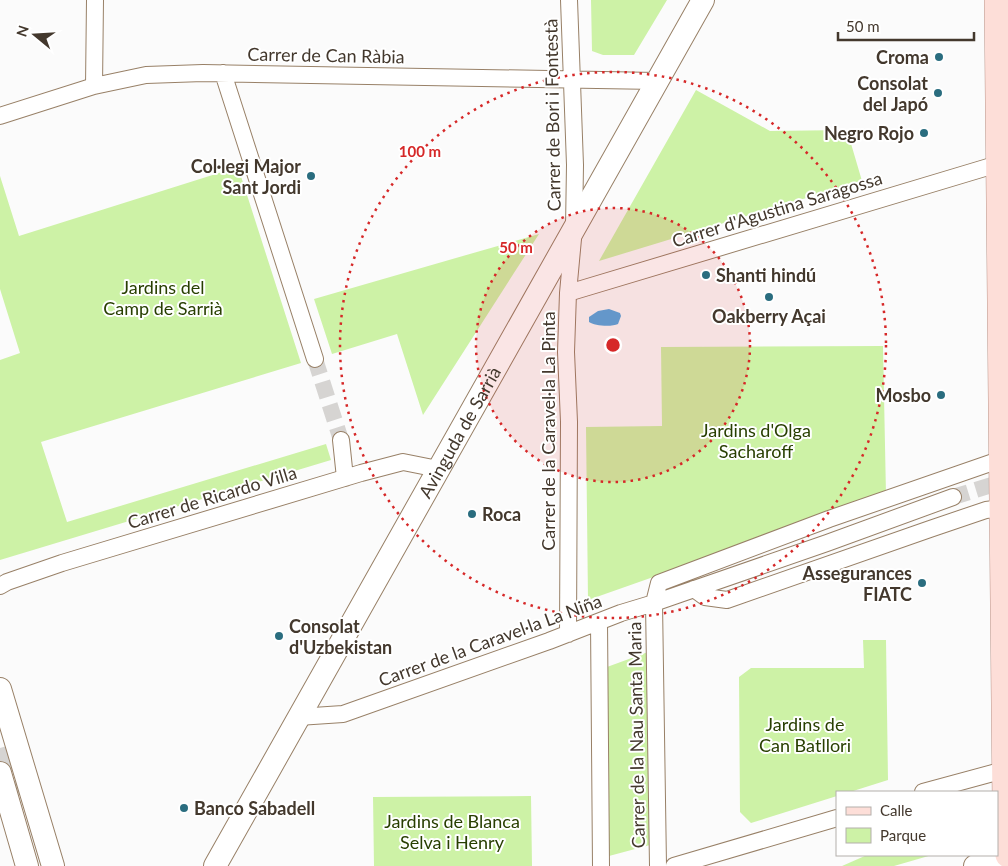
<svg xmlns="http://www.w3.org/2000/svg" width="1008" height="866" font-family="Lato,sans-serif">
  <rect width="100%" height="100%" fill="#fbfbfb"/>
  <path fill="#cdf2a6" d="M591 0H667L634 55H603L592 51Z
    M696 90 770 131 847 130 862 181 599 261Z
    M238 167 301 363 41 442 67 522 326 444 331 460 0 560V360L20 353 0 289V176L19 236Z
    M539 234 423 415 397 334 332 354 314 299Z
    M883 346 886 495 588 600 586 427 662 426 661 347Z
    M863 640H886L888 780 850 792H837V796L751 823 740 812 739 677 751 668H864Z
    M648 652 650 845 609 856 607 667Z
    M531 796 532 866H374L373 797Z
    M867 855H932L894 866H842Z"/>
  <path fill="#55a7e1" d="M609 309 620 313 621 316 618 324C612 327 594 326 589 322V317L598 311Z"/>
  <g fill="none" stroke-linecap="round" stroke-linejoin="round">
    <path stroke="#d6d4d2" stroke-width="16" stroke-dasharray="16 8" stroke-linecap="butt" d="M315 359 341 440
      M953 497 1008 480"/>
    <path stroke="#d6d4d2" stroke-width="25" stroke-dasharray="25 12" stroke-linecap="butt" d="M0 748 14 796"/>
    <defs>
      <path id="street" d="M223 73 315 359
        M94 86 95 0
        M0 116 94 86 146 75 203 73 657 81
        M568 293 998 164
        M341 440 345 478
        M0 586 7 582 62 563 361 473 403 462 438 469
        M694 589 705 597 727 600 930 529 986 510 1002 508
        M599 622 601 866
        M568 634 569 422 566 352 568 293 574 228 575 165 569 0
        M298 717 343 714 549 641 621 613 654 603 827 543 953 497
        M923 792 1004 770
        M658 866 654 603 659 583 829 519 1002 459
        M674 866 837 818"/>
      <g id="secondary">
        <path d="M0 689 53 866"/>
        <path d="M0 773 27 866"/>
        <path id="s1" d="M215 866 703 0"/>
        <path d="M975 866 1008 857"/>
      </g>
      <path id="primary" d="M997 0 1005 804 1008 855"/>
    </defs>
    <use href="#street" stroke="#988067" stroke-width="18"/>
    <use href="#secondary" stroke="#988067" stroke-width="24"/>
    <use href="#primary" stroke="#bb968b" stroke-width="26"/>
    <use href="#street" stroke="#fff" stroke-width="16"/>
    <use href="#secondary" stroke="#fff" stroke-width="22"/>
    <use href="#primary" stroke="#fdded8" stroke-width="25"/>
  </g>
  <circle cx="613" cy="345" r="137" fill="#d62828" fill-opacity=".12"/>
  <g fill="none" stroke="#d62828" stroke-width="2.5" stroke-dasharray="2.5 5">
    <circle cx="613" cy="345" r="137"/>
    <circle cx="613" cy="345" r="273"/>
  </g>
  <g fill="#2a6d7f" stroke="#fff" stroke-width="2">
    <circle cx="939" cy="57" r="5"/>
    <circle cx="938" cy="93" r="5"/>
    <circle cx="924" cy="133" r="5"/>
    <circle cx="311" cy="176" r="5"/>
    <circle cx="706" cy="275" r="5"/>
    <circle cx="769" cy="297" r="5"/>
    <circle cx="941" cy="395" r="5"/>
    <circle cx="472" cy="514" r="5"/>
    <circle cx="922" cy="583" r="5"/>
    <circle cx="279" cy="636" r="5"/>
    <circle cx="184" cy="808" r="5"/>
  </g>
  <g text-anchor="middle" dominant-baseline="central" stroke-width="4" stroke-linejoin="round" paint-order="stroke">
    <g font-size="18" fill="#43382d" stroke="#fff">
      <text transform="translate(326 55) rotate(1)">Carrer de Can Ràbia</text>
      <text transform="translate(552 115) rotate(-91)">Carrer de Bori i Fontestà</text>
      <text transform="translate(777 209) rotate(-17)">Carrer d'Agustina Saragossa</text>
      <text transform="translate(548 431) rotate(-90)">Carrer de la Caravel·la La Pinta</text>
      <text stroke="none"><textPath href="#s1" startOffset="498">Avinguda de Sarrià</textPath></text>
      <text transform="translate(212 497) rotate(-17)">Carrer de Ricardo Villa</text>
      <text transform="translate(490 640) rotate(-20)">Carrer de la Caravel·la La Niña</text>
      <text transform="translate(636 735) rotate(-91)">Carrer de la Nau Santa Maria</text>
    </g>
    <g font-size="18" font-weight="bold" fill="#43382d" stroke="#fff" text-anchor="end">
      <text x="929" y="57">Croma</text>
      <text x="928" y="83">Consolat<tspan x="928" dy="21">del Japó</tspan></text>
      <text x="914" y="133">Negro Rojo</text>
      <text x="301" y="166">Col·legi Major<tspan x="301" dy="21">Sant Jordi</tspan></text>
      <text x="716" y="275" text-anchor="start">Shanti hindú</text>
      <text x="769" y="316" text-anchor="middle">Oakberry Açai</text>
      <text x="931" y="395">Mosbo</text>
      <text x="482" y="514" text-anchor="start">Roca</text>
      <text x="912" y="573">Assegurances<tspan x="912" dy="21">FIATC</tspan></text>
      <text x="289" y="626" text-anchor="start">Consolat<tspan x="289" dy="21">d'Uzbekistan</tspan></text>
      <text x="194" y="808" text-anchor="start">Banco Sabadell</text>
    </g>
    <g font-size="18" fill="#283f01" stroke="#fff">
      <text x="163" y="287">Jardins del<tspan x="163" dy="21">Camp de Sarrià</tspan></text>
      <text x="756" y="430">Jardins d'Olga<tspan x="756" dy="21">Sacharoff</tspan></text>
      <text x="805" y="724">Jardins de<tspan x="805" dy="21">Can Batllori</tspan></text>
      <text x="452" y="821">Jardins de Blanca<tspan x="452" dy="21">Selva i Henry</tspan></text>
    </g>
  </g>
  <circle cx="613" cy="345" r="8" fill="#d62828" stroke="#fff" stroke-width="2.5"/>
  <g font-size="15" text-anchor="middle" font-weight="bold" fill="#d62828" stroke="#fff" stroke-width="4" stroke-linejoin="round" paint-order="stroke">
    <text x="420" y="157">100 m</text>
    <text x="516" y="253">50 m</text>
  </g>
  <rect x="836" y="791" width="162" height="65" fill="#ffffff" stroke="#b4afab"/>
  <rect x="846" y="807" width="25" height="8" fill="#fdded8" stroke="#b4afab"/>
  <text x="880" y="816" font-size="15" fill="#43382d">Calle</text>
  <rect x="846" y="828" width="25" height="15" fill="#cdf2a6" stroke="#b4afab"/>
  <text x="880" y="841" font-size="15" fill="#43382d">Parque</text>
  <g transform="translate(35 35) rotate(288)" stroke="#ffffff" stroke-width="4" paint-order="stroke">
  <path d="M0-4L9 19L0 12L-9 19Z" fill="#43382d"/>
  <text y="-8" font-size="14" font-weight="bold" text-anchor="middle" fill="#43382d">N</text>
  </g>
  <path d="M838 32v8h136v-8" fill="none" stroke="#43382d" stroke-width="2.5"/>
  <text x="846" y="32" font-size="15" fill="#43382d" stroke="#ffffff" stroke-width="4" paint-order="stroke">50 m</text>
</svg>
